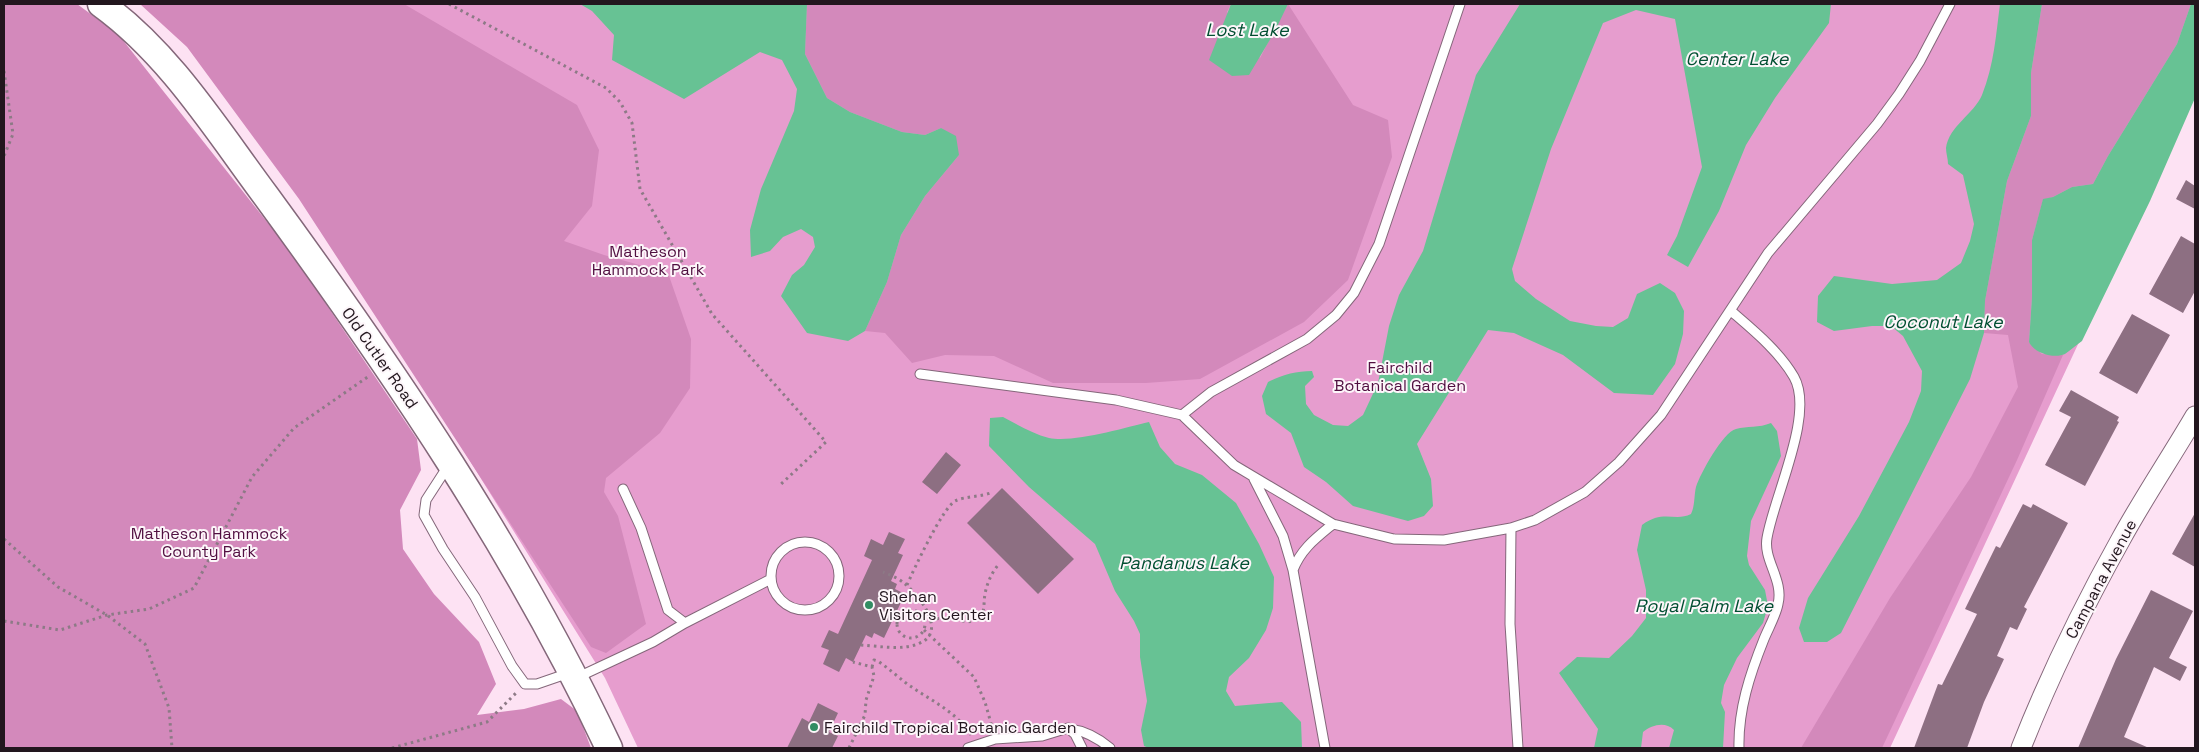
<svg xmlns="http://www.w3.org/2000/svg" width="2199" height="752" font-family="'Space Grotesk',sans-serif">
  <rect width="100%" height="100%" fill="#fde2f3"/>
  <path fill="#e69dce" d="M162 4H2195V93L1890 748H638L605 678 251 109Z"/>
  <path fill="#d389bb" d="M4 4H77L118 34 291 252 417 439 421 470 400 510 403 549 434 594 479 642 496 684 477 715 524 709 561 699 577 711 591 748H4Z
    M140 4H404L577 105 599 150 592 206 564 241 604 255 668 273 691 339 690 388 660 433 606 478 604 492 618 516 646 624 606 653 591 647 299 199 187 47Z
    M807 4H1231L1227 12 1260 58 1288 4 1353 105 1388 120 1392 157 1348 280 1304 322 1200 379 1146 383H1053L994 356 945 355 912 363 885 333 865 331 887 282 901 235 925 196 959 155 941 128 925 135 902 132 850 112 827 98 805 54Z
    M2042 4H2191L2177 44 2108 156 2093 184 2072 187 2053 197 2043 200 2032 240V297L2029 342 2042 354 2063 355 2017 460 1882 748H1801L1890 598 1971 477 2018 387 2008 335 1984 333 1985 301 2007 181 2031 116V73Z"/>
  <path fill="#67c294" d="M580 4H807L805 54 827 98 850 112 902 132 925 135 941 128 956 136 959 155 925 196 901 235 887 282 865 331 848 341 807 333 781 296 792 275 804 265 815 247 813 237 801 229 783 237 770 251 751 257 750 230 761 189 794 111 797 89 782 60 760 52 684 99 612 60 614 35 592 11Z
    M1231 4H1288L1274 33 1249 75 1232 76 1209 60Z
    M1520 4H1831L1829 23 1775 98 1746 145 1719 211 1688 267 1667 255 1677 236 1702 167 1675 19 1636 10 1603 23 1551 149 1512 269 1515 281 1536 299 1570 321 1596 326 1613 327 1628 318 1637 294 1660 283 1675 293 1684 311 1683 334 1675 364 1653 395 1614 393 1563 355 1514 333 1488 330 1417 444 1431 479 1433 506 1424 516 1408 521 1353 506 1326 482 1304 467 1291 433 1266 414 1262 396 1268 382C1282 375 1296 371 1312 371L1314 377 1305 386 1306 404 1314 415 1333 425 1348 426 1363 415 1378 383 1389 326 1399 295 1423 251 1476 75Z
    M2000 4H2042L2031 73V116L2007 181 1985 301 1984 333 1970 379 1841 633 1827 642H1804L1799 628 1808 598 1859 516 1909 422 1921 391 1922 371 1903 336 1891 326H1872L1834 331 1817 322 1818 296 1834 276 1892 284 1937 280 1961 263 1970 241 1974 224 1963 175 1948 164C1948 159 1946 153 1946 148 1949 126 1974 114 1982 95 1994 65 1996 35 2000 4Z
    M2191 4H2195V98L2150 201 2082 341C2076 345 2071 350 2065 354 2054 359 2034 353 2029 342L2032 297V240L2043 199 2053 197 2072 187 2093 184 2108 156 2177 44Z
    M1003 417C1018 425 1033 434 1049 438 1074 443 1123 428 1149 422L1160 447 1175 464 1202 475 1236 503 1259 544 1274 577 1273 608 1266 630 1249 658 1229 677 1226 691 1235 706 1282 702 1301 722 1302 748H1149L1144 746 1141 730 1147 701 1140 657V634L1134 621 1115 591 1095 544 1029 487 989 446 990 418Z
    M1771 423 1777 431 1781 456 1751 521 1747 556 1749 565 1765 590 1768 606 1763 623 1737 658 1724 685 1721 703 1725 712 1723 748H1669L1674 730C1665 721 1652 725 1643 732L1641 748H1594L1598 729 1559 673 1577 657 1609 658 1632 636 1646 618V590L1637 550 1642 525C1663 509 1675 522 1691 514 1695 506 1694 495 1696 487 1700 474 1723 432 1736 429 1747 426 1759 428 1771 423Z"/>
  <path fill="#8d6f82" d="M2186 180 2195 186V209L2176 199Z
    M2181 236 2195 244V291L2183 313 2149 294Z
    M2132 314 2170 335 2137 394 2099 373Z
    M2071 390 2119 417 2117 421 2119 422 2085 486 2045 465 2071 417 2059 411Z
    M946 452 961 465 937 494 922 482Z
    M1002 488 1074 559 1038 594 967 523Z
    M2023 504 2031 508 2033 504 2068 523 2024 607 2027 609 2017 630 2010 627 1997 656 2004 659 1984 702 1967 748H1914L1938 684 1942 685 1977 614 1965 609 1996 546 2000 548Z
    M2195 513V567L2172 554Z
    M889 532 905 539 898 553 903 555 891 581 897 584 895 589 905 594 884 638 874 633 872 638 866 635 853 662 846 658 839 672 823 664 829 650 821 647 829 630 838 634 872 560 864 556 871 539 883 545Z
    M2151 590 2193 611 2169 658 2187 667 2180 681 2154 667 2124 737 2149 748H2078L2116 659Z
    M818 703 838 713 829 732 838 736 832 748H787L802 718 809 722Z"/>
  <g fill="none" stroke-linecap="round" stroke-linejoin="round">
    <defs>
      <path id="lane" d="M1731 311C1753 330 1779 351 1794 377 1815 414 1774 496 1767 538 1763 560 1784 580 1778 604 1776 615 1769 627 1764 639 1750 674 1738 710 1739 748
        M920 374 1116 400 1182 415 1234 465 1333 524 1394 539 1444 540 1511 528 1535 520 1585 492 1619 462 1661 415 1768 253 1877 124 1899 94 1920 61 1950 4
        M1182 415 1211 392 1307 339 1336 315 1354 293 1379 244 1460 4
        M448 466 426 500 424 515 443 549 475 597 512 666 525 684H537L569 673
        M1254 479 1283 536 1293 570 1325 748
        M623 489 641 528 668 610 685 623
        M1511 528 1510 624 1518 748
        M771 576a34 34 0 1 1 68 0a34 34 0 1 1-68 0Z
        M1293 570C1301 549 1316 538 1333 524
        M576 678 653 642 685 623 771 579
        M1070 729C1086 731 1098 738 1110 748
        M968 748 995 739 1042 736 1068 728 1075 734 1082 748"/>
      <path id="street" d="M2021 748C2049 677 2083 607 2121 539 2144 497 2171 457 2195 416"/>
      <path id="secondary" d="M101 4C170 54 216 129 266 196 394 371 517 552 609 748"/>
    </defs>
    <use href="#lane" stroke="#84677a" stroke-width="11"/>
    <use href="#street" stroke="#84677a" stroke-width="21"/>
    <use href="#secondary" stroke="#84677a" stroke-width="29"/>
    <path stroke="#8d7a86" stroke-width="3" stroke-dasharray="2.5 4" stroke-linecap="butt" d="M449 4 606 88 620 102 632 123 640 189 712 314 826 442 779 486
      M4 71 13 134 4 156
      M4 539 58 587 107 615 145 644 169 708 172 748
      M907 585C914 569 942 509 955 501 965 496 982 497 993 492
      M897 624a14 14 0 1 1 28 0a14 14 0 1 1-28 0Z
      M930 619 950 618 968 622 977 620C986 613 983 605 985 594 987 583 992 572 999 564
      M4 621 60 630 107 615 149 609 194 588 252 477 294 428 369 376
      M924 630 974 677 985 702 992 727
      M861 645C879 646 904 651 920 643 948 631 918 594 904 583 898 578 890 575 883 572
      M872 667 874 660 878 661C888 668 897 676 906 683 929 700 955 710 971 735
      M392 748 487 722 518 691
      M849 748 865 715 866 700 874 676 872 667 853 662"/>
    <use href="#lane" stroke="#fff" stroke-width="9"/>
    <use href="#street" stroke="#fff" stroke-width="19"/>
    <use href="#secondary" stroke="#fff" stroke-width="26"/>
  </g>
  <g fill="#328d63" stroke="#fdf6fa" stroke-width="2">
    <circle cx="869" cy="605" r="5"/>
    <circle cx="814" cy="727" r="5"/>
  </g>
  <g text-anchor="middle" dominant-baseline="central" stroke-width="4" stroke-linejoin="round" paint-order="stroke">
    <g font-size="16" fill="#510f41" stroke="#fdf6fa">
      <text x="648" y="251">Matheson<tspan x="648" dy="18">Hammock Park</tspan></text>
      <text x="1400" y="367">Fairchild<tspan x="1400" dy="18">Botanical Garden</tspan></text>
      <text x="209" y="533">Matheson Hammock<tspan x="209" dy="18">County Park</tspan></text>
    </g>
    <g font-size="16" fill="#22161e" stroke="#fdf6fa">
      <text transform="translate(380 358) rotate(55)">Old Cutler Road</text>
      <text transform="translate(2101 579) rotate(-62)">Campana Avenue</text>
    </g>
    <g font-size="16" fill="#22161e" stroke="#fdf6fa" text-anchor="start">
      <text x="879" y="596">Shehan<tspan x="879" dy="18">Visitors Center</tspan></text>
      <text x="824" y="727">Fairchild Tropical Botanic Garden</text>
    </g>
    <g font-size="18" font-style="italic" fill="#024f32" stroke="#fdf6fa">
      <text x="1247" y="29">Lost Lake</text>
      <text x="1737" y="58">Center Lake</text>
      <text x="1943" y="321">Coconut Lake</text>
      <text x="1184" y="562">Pandanus Lake</text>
      <text x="1704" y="605">Royal Palm Lake</text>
    </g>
  </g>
  <rect width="2199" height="752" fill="none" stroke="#22161e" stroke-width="10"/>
</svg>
